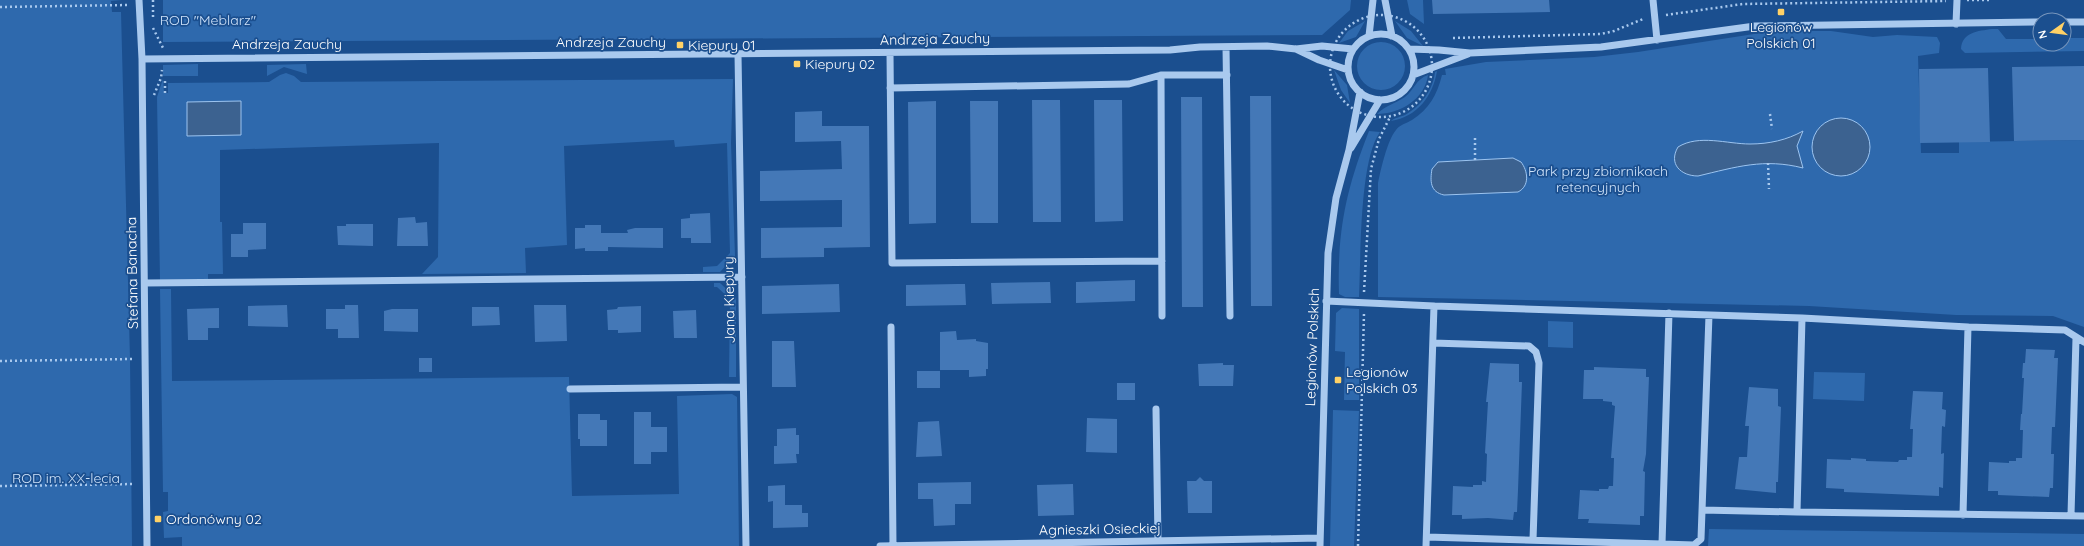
<svg xmlns="http://www.w3.org/2000/svg" width="2084" height="546" font-family="Quicksand,sans-serif">
  <rect width="100%" height="100%" fill="#1b4f8f"/>
  <path fill="#2e69ad" d="M0 0H122L111 1 112 12H121L130 359 132 546H0Z
    M163 0H1351L1350 10 1322 35 163 42Z
    M1400 0H1423L1424 24 1410 14 1407 0Z
    M1365 21 1356 37 1339 43 1348 31Z
    M1395 21 1411 31 1423 46 1407 38Z
    M1992 29H1998L2006 39H2040V44H2064V38H2084V51L1965 53 1961 49C1962 32 1978 31 1992 29Z
    M1786 31H1831L1873 37 1897 35 1937 37 1940 43 1939 53 1918 56 1921 153H1959V142L2084 140V327L2053 316 1956 315 1809 306 1378 297V183C1381 169 1387 141 1396 130 1399 125 1407 123 1412 120 1429 109 1437 95 1442 75H1446L1445 69 1486 62 1594 57 1638 52 1754 34Z
    M1357 66a24 24 0 1 1 48 0a24 24 0 1 1-48 0Z
    M198 64V76H163V65Z
    M306 64 307 74 284 67 267 76V65Z
    M1334 70 1347 85 1350 103 1341 90Z
    M1437 71C1433 96 1417 117 1391 121 1394 118 1400 117 1405 115 1421 106 1433 90 1435 72Z
    M286 73 294 76 301 82 733 79 731 143 735 256 720 272H703V267L717 266 730 253 727 143 675 147 674 140 564 146 567 245 525 248 526 273 422 274 438 257 439 143 220 150V222H222L223 274H208V279L160 280 157 97 163 79 164 93H168V83L269 82 280 75Z
    M1428 75C1425 99 1400 114 1377 114 1386 105 1395 104 1405 97 1414 90 1416 79 1428 75Z
    M1369 131 1380 132C1359 161 1361 258 1359 297H1345L1339 294C1337 232 1346 189 1369 131Z
    M714 283H720L736 298V377H729L730 299 717 287H714Z
    M160 289H171L172 381 569 377 572 496 679 494 677 396 732 394 737 397 739 546H182V537L164 538 163 512 168 511V492H163Z
    M1342 308 1359 309V400H1344L1345 352 1335 351 1336 313Z
    M1548 321 1573 322V348L1548 347Z
    M1814 372 1865 373 1864 401 1813 399Z
    M1333 410 1359 411 1354 546H1330Z
    M1709 529 2084 534V546H1708Z"/>
  <path fill="#3c6290" stroke="#9cc4f0" d="M241 101V135L187 136V102Z
    M1812 147a29 29 0 1 1 58 0a29 29 0 1 1-58 0Z
    M1803 131 1797 146 1803 168C1764 158 1736 167 1698 176 1681 176 1668 164 1678 147 1699 134 1727 144 1750 144 1769 144 1787 140 1803 131Z
    M1513 158 1521 162C1528 171 1530 186 1518 192L1444 195C1430 192 1430 181 1432 169L1438 162Z"/>
  <path fill="#4478b7" d="M1432 0H1549L1550 12 1433 14Z
    M2084 66V140L2014 141 2012 67Z
    M1988 68 1990 142 1920 143 1919 69Z
    M1250 96H1271L1272 306H1251Z
    M1181 97H1202L1203 307H1182Z
    M1032 100H1060L1061 222H1033Z
    M1094 100H1122L1123 221 1095 222Z
    M936 101V223L909 224 908 102Z
    M970 101H998V223H971Z
    M822 111V126H869L870 247 824 248V257L761 258V228L842 227V200L760 201V171L842 169 841 141 795 142V112Z
    M710 213 711 243H691V238H681V219L690 218V214Z
    M415 217 416 223 427 222 428 246H397L398 218Z
    M243 223H266V249L248 250V257H231V234H243Z
    M346 224H373V246L338 245 337 226H346Z
    M585 225H601V233H628L627 230 635 228H663V248L608 247V251H585V248L575 249V228H585Z
    M1135 280V301L1076 303V282Z
    M1050 282 1051 303 992 304 991 283Z
    M839 284 840 312 762 314V286Z
    M957 284H965L966 305 906 306V285Z
    M287 305 288 327 248 326V306Z
    M345 305H358L359 338H338V329H326V309H345Z
    M534 305H566L567 341 535 342Z
    M641 306V332L618 333V330H608L607 310 617 309 618 307Z
    M472 307H499L500 325 472 326Z
    M219 308V328H208V340H188L187 309Z
    M392 309H418V332L384 331V311Z
    M696 310 697 338H674L673 311Z
    M956 331 957 340 976 339V341L988 343V369H986V376L969 377V370H940V332Z
    M772 341H794L796 387H772Z
    M2026 349 2055 350 2054 358H2058L2055 427H2052L2051 454H2054L2053 488H2050L2049 497 1998 495V491H1988L1989 462 2009 463V461H2016V458H2022L2023 430H2020L2021 414H2022L2024 378H2022L2023 363H2025Z
    M419 358H432V372H419Z
    M1223 363V365H1234L1233 386H1199L1198 364Z
    M1490 363 1519 364V382H1522L1518 490 1517 512H1514L1513 520 1488 518 1462 519V515H1452L1453 486 1473 487V485H1482V481L1486 482 1487 454 1485 453 1488 402H1486Z
    M1594 367 1646 369V377H1649L1646 454 1643 471 1645 472 1644 516H1640V525L1588 523 1589 519H1578L1580 490 1599 491V489H1608L1609 486H1613L1614 458H1611L1615 406 1612 405V402L1603 401V399H1583L1584 370H1594Z
    M917 371H940V388H917Z
    M1117 383H1135V400H1117Z
    M1749 387 1778 389V406L1781 407 1778 482H1776V493L1735 489 1739 457H1747L1749 426H1745Z
    M1913 391 1943 392 1942 409 1946 410 1945 427 1942 426 1941 454 1944 453 1943 488 1939 487V496L1844 492V489L1826 488 1827 459 1851 460V458L1866 459V461L1898 462 1899 460H1907V457H1912L1913 429H1910Z
    M634 412H651V427H667V452H651V464H634Z
    M578 414H600V420H607V446H580V439H578Z
    M1087 418 1117 419V453L1086 452Z
    M939 421 942 456 916 457 918 422Z
    M796 428V435H799V454H796L797 463 774 464V446H777V429Z
    M1200 477 1204 481H1212V513H1188L1187 481H1196Z
    M971 482V504H955V525L934 526 933 499H918V483Z
    M1073 484 1074 515 1038 516 1037 485Z
    M785 485V505H802V513H808V527L773 528V501L768 502V486Z"/>
  <g fill="none" stroke-linecap="round" stroke-linejoin="round">
    <path stroke="#a9c9ee" stroke-width="2.5" stroke-dasharray="2 3" stroke-linecap="butt" d="M153 0V17
      M1967 0H1991
      M0 7 129 5
      M1330 66a51 51 0 1 1 102 0a51 51 0 1 1-102 0Z
      M1666 15 1743 4 1946 1
      M153 28 163 48
      M1453 38 1601 34 1614 31 1643 19
      M165 93V78
      M154 95 161 78 162 70
      M1770 114 1772 129
      M1475 138V160
      M1768 163 1769 189
      M1364 292 1371 169 1379 139 1390 117
      M0 361 133 359
      M0 486 135 484
      M1358 546 1364 313"/>
    <path stroke="#a9c9ee" stroke-width="7" d="M139 0 142 59 147 546
      M1385 0 1392 36
      M1653 0 1657 40
      M2064 22H2084
      M1956 24 1957 0
      M1348 67a33 33 0 1 1 66 0a33 33 0 1 1-66 0Z
      M1369 36 1373 0
      M1226 47 1230 316
      M1296 49 1319 60 1348 70
      M1409 49 1439 50 1470 53 1601 47 1755 26 2040 22
      M890 53 892 263 1162 261
      M738 54 746 546
      M142 59 1170 50 1200 47 1267 46 1296 49 1322 46 1353 49
      M1161 75 1162 316
      M1413 75 1468 54
      M890 88 1129 84 1161 75H1227
      M1351 148 1380 100
      M145 283 742 277
      M1326 301 1434 306 1426 546
      M1434 306 1802 318 1968 327
      M891 327 893 546
      M1433 343 1529 346 1536 352 1539 363 1533 540
      M570 389 743 387
      M1156 409 1158 541
      M1702 510 1797 512 1802 318
      M1797 512 2084 516
      M1963 515 1968 327 2065 330 2084 342
      M2071 515 2076 338
      M1427 537 1662 544 1669 313
      M1662 544 1694 545 1701 539 1709 315
      M880 546 1320 538
      M1320 546 1328 253 1336 198 1349 150 1360 92"/>
  </g>
  <g fill="#ffd166" stroke="#1b4f8f" stroke-width="1.5">
    <rect x="1777" y="8" width="8" height="8" rx="2"/>
    <rect x="676" y="41" width="8" height="8" rx="2"/>
    <rect x="793" y="60" width="8" height="8" rx="2"/>
    <rect x="1334" y="376" width="8" height="8" rx="2"/>
    <rect x="154" y="515" width="8" height="8" rx="2"/>
  </g>
  <g text-anchor="middle" dominant-baseline="central" stroke-width="3.5" stroke-linejoin="round" paint-order="stroke">
    <g font-size="14" fill="#cfe3fa" stroke="#1b4f8f">
      <text x="208" y="20">ROD "Meblarz"</text>
      <text x="1598" y="171">Park przy zbiornikach<tspan x="1598" dy="16">retencyjnych</tspan></text>
      <text x="66" y="478">ROD im. XX-lecia</text>
    </g>
    <g font-size="14" fill="#fff" stroke="#1b4f8f" text-anchor="start">
      <text x="1781" y="27" text-anchor="middle">Legionów<tspan x="1781" dy="16">Polskich 01</tspan></text>
      <text x="688" y="45">Kiepury 01</text>
      <text x="805" y="64">Kiepury 02</text>
      <text x="1346" y="372">Legionów<tspan x="1346" dy="16">Polskich 03</tspan></text>
      <text x="166" y="519">Ordonówny 02</text>
    </g>
    <g font-size="14" fill="#fff" stroke="#1b4f8f">
      <text transform="translate(935 39) rotate(-1)">Andrzeja Zauchy</text>
      <text x="611" y="42">Andrzeja Zauchy</text>
      <text x="287" y="44">Andrzeja Zauchy</text>
      <text transform="translate(132 273) rotate(-91)">Stefana Banacha</text>
      <text transform="translate(729 300) rotate(-91)">Jana Kiepury</text>
      <text transform="translate(1312 347) rotate(-88)">Legionów Polskich</text>
      <text transform="translate(1100 529) rotate(-1)">Agnieszki Osieckiej</text>
    </g>
  </g>
  <g transform="translate(2052 32) rotate(256)"><circle r="19" fill="#1b4f8f" stroke="#7695bc"/>
  <path d="M0-3L7 15L0 10L-7 15Z" fill="#ffd166"/>
  <text y="-6" font-size="11" font-weight="bold" text-anchor="middle" fill="#ffffff">N</text>
  </g>
</svg>
